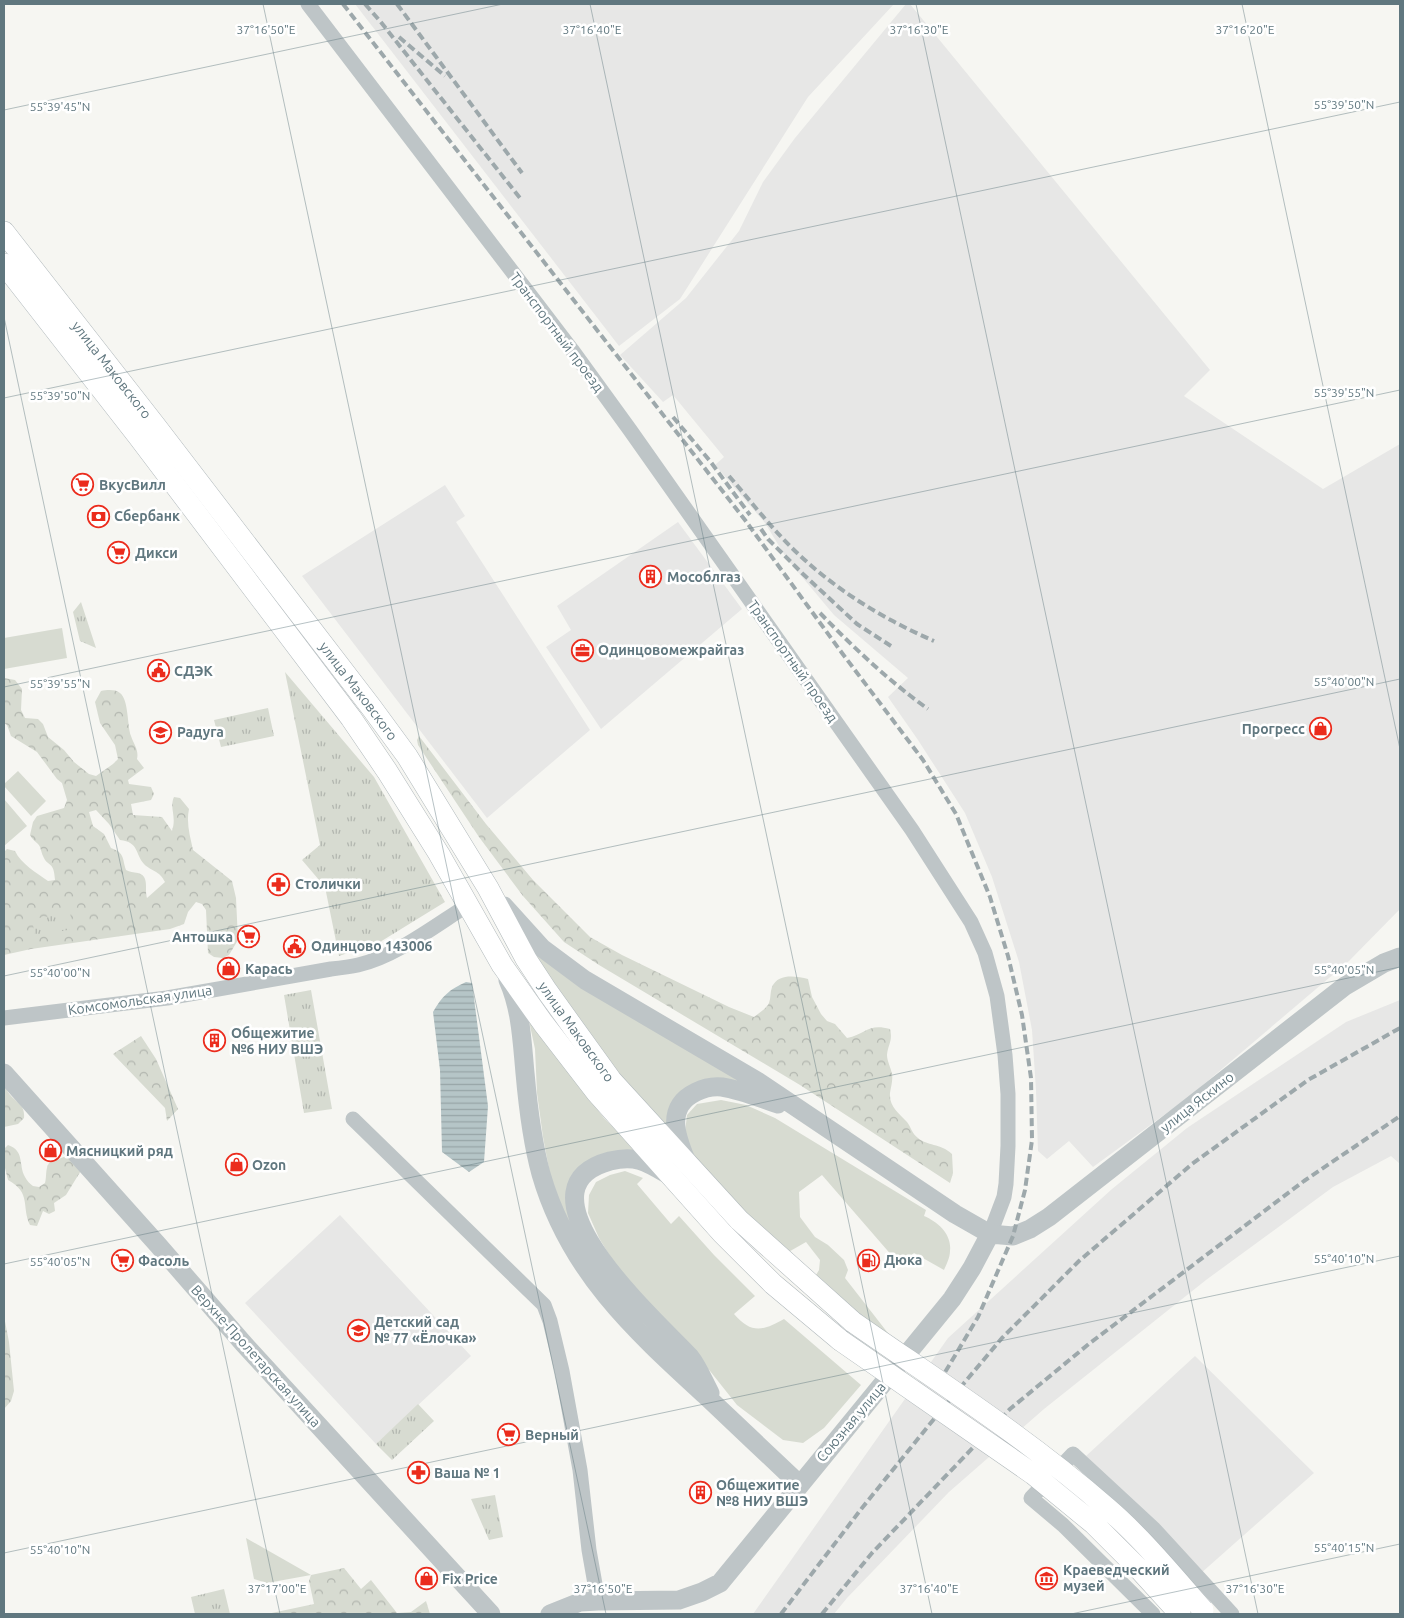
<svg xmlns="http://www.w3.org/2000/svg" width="1404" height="1618" font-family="Ubuntu,sans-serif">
  <defs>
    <pattern id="forest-crowns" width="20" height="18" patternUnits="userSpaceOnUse" patternTransform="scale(1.25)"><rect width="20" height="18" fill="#d7dbd1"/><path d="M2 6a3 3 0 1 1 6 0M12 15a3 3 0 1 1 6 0" fill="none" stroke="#b2b6af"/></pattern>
    <pattern id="park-tufts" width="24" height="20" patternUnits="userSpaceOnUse" patternTransform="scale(1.25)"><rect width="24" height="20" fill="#d7dbd1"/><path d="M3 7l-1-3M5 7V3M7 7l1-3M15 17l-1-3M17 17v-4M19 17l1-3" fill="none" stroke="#b2b6af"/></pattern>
    <pattern id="water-rules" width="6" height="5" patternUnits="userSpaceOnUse" patternTransform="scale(1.25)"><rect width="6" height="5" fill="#b5c5c7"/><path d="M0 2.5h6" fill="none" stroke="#97a5a7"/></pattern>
  </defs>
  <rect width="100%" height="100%" fill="#f6f6f2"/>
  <path fill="#e7e7e6" d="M355 4H894L808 97 680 299 619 346Z
    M906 4H910L1210 370 1184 396 1323 489 1400 444V909L1349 961 1190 1096 1093 1167 1069 1141 1047 1159 1038 1151 1036 1090 1032 1030 1019 962 992 877 965 813 918 740 888 697 908 678 834 615 787 559 765 523 715 465 724 457 673 395 663 402 620 355 686 298 739 231 763 182 795 138Z
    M445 485 465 516 456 522 590 730 487 818 302 576Z
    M678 522 742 609 601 729 546 647 571 630 557 606Z
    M1400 1000V1164L1391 1156 1333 1187 1206 1280 1044 1409 949 1492 847 1598 834 1614H753L948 1338 1112 1189 1187 1128 1346 1022Z
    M340 1215 471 1356 376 1444 245 1303Z
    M1195 1356 1314 1473 1200 1574 1086 1456Z"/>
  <path fill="#d7dbd1" d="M62 628 67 658 4 669V638Z
    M18 771 46 801 31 816 4 786V784Z
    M4 799 27 826 4 846Z
    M529 942 759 1090 706 1081 668 1134 656 1123 547 978Z
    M529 1021 604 1118 636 1150 595 1162 569 1207 686 1360 668 1351 584 1258 561 1206 550 1174 543 1137 537 1093 535 1049Z
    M721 1100 746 1105 775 1118 926 1210 924 1216C938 1222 952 1234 950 1251 950 1258 946 1265 944 1270L914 1253 900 1265 822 1175 799 1192 800 1217 815 1237 828 1245 844 1260 848 1270 845 1278 891 1337 813 1280 819 1270 820 1260 806 1242 785 1254 700 1165 690 1150 685 1132 687 1115 697 1104Z
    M625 1171 643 1178 637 1184 671 1224 679 1216 714 1255 755 1296 734 1314C751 1334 763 1331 784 1319L861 1385 824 1428 803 1443 783 1440 737 1405 710 1371 616 1266 599 1238 588 1213 589 1195 596 1182 610 1175Z
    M246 1538 311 1575 267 1583 254 1579Z"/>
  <path fill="url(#forest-crowns)" fill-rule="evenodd" d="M4 678 15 680 22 689 21 710 25 718 38 719 43 724 48 737 64 750 74 762 89 774 96 776 113 764 118 759 115 745 100 723 95 702 101 691C107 690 115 689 120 693 129 700 127 726 131 736 134 745 139 750 137 759L144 768 128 780 129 784 151 787 154 794 151 800 131 804 133 815 162 817 172 831C177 816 169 808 174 797L180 798 189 809C186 823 190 836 193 850L232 881 236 898 238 940 229 955 223 958 214 957 208 953 206 910 202 904 196 902 188 912 184 924 170 929 31 949 4 955V852L7 849 15 851C21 864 37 873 48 881L55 880C54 860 48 868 43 856 41 852 41 847 38 844 35 841 32 839 30 835L33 822 37 816 64 808 67 800 62 783 57 779 37 752 11 736 7 725 4 723ZM96 810 109 824 120 840C139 842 135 854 144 864 152 872 159 870 165 882L147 898C144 890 150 876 138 873 133 872 130 872 126 870 122 858 125 853 111 848L104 834 93 826 89 812Z
    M419 736 486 824 533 880 590 937 622 955 729 1007 754 1017C759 1013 767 1008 769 1003 771 998 770 992 772 987 778 973 796 976 808 979L812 997 821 1014 827 1021 835 1024 847 1038C866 1034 868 1023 890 1029 893 1041 888 1044 887 1055 887 1061 891 1068 892 1074 893 1081 891 1086 890 1093 889 1107 899 1113 907 1122 911 1127 912 1134 918 1138 927 1146 940 1143 952 1154L953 1173 950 1183 800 1085 599 965 564 942 523 896 479 837 418 745 417 740Z
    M141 1036 156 1059 178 1109 167 1121 165 1108 113 1054Z
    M4 1086C6 1089 9 1094 12 1097 19 1104 25 1106 24 1118L18 1124 4 1127Z
    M8 1145C25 1151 18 1164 25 1177 27 1181 30 1184 33 1186L39 1187 45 1183C47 1175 45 1170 49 1163L71 1154 82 1169 66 1195 54 1203 55 1211 49 1214 43 1211 37 1226 30 1225C21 1207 32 1193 8 1180L4 1164V1149Z
    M4 1316 9 1342 14 1391 11 1401 4 1409Z
    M344 1568 361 1589 371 1580 397 1613 411 1612 426 1601 430 1614H267L314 1604 309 1581 311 1575Z"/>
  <path fill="url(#park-tufts)" d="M81 602 96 648 80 641 73 612Z
    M285 672 374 777 445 902 380 942 339 956 325 887 302 860 320 845Z
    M268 708 274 736 221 747 214 720Z
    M70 913 73 929 35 936 32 919Z
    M311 990 332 1109 304 1113 284 995Z
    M418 1404 434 1421 392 1460 376 1444Z
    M495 1495 503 1537 489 1540 471 1499Z
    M224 1589 230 1614H195L191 1597Z"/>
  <path fill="url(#water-rules)" d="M466 982 472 983 488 1106 484 1162 469 1172 442 1152 440 1070 433 1012C442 996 450 989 466 982Z"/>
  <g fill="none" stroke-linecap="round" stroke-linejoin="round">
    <defs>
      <g id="secondary">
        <path id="s1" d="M4 232 154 424 371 707 407 756 488 888 526 959 547 991 611 1080 739 1220 853 1322"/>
        <path d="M4 264 138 436 351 718 387 771 439 854 502 965 543 1023 597 1093 722 1233 773 1284 840 1340"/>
      </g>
    </defs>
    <use href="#secondary" stroke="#b1b9bc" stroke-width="22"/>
    <path stroke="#bec5c7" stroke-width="15" d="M308 4 572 350 630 430 912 830 971 922 985 953 997 996 1005 1055 1008 1094V1146L1006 1184 1004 1197 990 1234
      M4 1018 167 998 331 969C340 968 349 967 358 965 395 957 436 925 468 905
      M353 1119 544 1305 550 1321 562 1371 580 1470 589 1550 598 1601
      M1153 1614 1063 1525 1031 1498 1073 1454 1154 1529 1232 1614"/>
    <path stroke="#bec5c7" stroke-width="19" d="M504 906 542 948 585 980 757 1081 955 1214 990 1234 1013 1236 1030 1229 1049 1217 1345 986 1384 963 1400 957
      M508 980C521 1009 522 1041 525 1073 528 1107 532 1141 541 1174 569 1271 634 1330 706 1396 737 1425 768 1455 799 1484
      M4 1073 158 1245 243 1343 491 1614
      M686 1160C676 1136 665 1107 696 1092 704 1088 713 1086 722 1087 741 1090 760 1098 778 1104
      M667 1174C645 1161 635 1155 610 1161 506 1189 661 1325 690 1357 698 1367 704 1382 710 1393
      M550 1614 580 1602 598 1601 679 1600 702 1592 720 1583 952 1299 972 1268 990 1234"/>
    <use href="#secondary" stroke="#fff" stroke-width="21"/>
    <path stroke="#9da8ab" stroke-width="4" stroke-dasharray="8 4" stroke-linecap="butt" d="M343 4 745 520 842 653 923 760 956 814 990 897 1008 956 1022 1015 1031 1078 1032 1140 1025 1190 1013 1236 978 1317 941 1379
      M365 4 380 21 520 198
      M397 4 522 173
      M399 37 445 76
      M673 417 710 461 750 515
      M729 476C749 499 768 524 790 546 831 587 881 618 934 641
      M761 529 768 539 803 574 857 624 891 646
      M820 613C854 648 889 681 928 709
      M781 1614 862 1508 938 1414 1002 1338 1079 1261 1192 1164 1308 1080 1400 1028
      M822 1614 872 1553 1010 1409 1090 1343 1304 1181 1400 1116"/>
    <defs>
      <path id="secondary-bridge" d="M853 1322C939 1382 1027 1438 1107 1508 1142 1538 1172 1575 1203 1610
        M840 1340 1033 1474 1094 1524 1140 1570 1180 1614"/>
    </defs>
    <use href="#secondary-bridge" stroke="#b1b9bc" stroke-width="22" stroke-linecap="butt"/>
    <use href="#secondary-bridge" stroke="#fff" stroke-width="21"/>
  </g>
  <path fill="none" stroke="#60777f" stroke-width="1" stroke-opacity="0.45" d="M263 4 606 1614M590 4 932 1614M916 4 1258 1614M1242 4 1400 749M4 110 503 4M4 317 280 1614M4 398 1400 102M4 687 1400 390M4 976 1400 679M4 1264 1400 967M4 1553 1400 1256M1071 1614 1400 1544"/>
  <defs>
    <symbol id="supermarket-ring" viewBox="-11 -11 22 22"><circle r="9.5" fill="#fff" stroke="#eb2c1d" stroke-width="1.5"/><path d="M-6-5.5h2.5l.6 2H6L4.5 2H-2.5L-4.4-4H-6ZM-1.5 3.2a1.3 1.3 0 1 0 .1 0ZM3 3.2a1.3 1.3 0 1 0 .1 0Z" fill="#eb2c1d"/></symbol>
    <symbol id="bank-ring" viewBox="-11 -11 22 22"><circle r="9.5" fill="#fff" stroke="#eb2c1d" stroke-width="1.5"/><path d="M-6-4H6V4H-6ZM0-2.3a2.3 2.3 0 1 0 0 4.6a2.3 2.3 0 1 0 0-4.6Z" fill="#eb2c1d"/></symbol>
    <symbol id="building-ring" viewBox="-11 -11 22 22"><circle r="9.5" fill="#fff" stroke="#eb2c1d" stroke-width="1.5"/><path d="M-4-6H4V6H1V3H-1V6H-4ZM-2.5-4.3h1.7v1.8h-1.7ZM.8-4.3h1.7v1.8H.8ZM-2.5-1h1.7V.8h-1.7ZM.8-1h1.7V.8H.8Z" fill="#eb2c1d"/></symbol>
    <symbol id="office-ring" viewBox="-11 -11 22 22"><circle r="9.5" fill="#fff" stroke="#eb2c1d" stroke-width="1.5"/><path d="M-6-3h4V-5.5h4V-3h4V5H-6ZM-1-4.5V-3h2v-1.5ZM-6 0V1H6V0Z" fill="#eb2c1d"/></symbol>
    <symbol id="civic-ring" viewBox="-11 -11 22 22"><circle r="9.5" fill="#fff" stroke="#eb2c1d" stroke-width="1.5"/><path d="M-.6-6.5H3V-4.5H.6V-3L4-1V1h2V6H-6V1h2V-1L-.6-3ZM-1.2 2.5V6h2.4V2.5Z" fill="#eb2c1d"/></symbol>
    <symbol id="shop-ring" viewBox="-11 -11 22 22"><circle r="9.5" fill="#fff" stroke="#eb2c1d" stroke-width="1.5"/><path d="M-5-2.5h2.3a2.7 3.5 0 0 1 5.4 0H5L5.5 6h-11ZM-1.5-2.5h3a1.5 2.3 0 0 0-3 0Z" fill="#eb2c1d"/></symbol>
    <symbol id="school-ring" viewBox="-11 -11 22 22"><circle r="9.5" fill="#fff" stroke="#eb2c1d" stroke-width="1.5"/><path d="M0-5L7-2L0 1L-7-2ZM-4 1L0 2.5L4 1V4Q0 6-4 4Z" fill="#eb2c1d"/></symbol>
    <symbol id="pharmacy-ring" viewBox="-11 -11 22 22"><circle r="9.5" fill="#fff" stroke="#eb2c1d" stroke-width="1.5"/><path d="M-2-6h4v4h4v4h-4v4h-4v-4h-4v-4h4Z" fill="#eb2c1d"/></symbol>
    <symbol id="fuel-ring" viewBox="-11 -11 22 22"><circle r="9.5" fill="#fff" stroke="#eb2c1d" stroke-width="1.5"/><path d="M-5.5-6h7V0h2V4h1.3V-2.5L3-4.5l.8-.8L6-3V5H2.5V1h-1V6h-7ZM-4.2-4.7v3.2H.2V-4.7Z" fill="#eb2c1d"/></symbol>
    <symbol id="museum-ring" viewBox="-11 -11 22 22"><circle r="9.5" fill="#fff" stroke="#eb2c1d" stroke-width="1.5"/><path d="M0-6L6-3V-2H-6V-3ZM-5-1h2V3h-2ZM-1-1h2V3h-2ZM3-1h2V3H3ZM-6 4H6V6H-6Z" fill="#eb2c1d"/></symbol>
  </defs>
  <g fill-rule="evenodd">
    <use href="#supermarket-ring" x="70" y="472" width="25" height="25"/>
    <use href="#bank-ring" x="86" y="504" width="25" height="25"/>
    <use href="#supermarket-ring" x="106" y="540" width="25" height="25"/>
    <use href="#building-ring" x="638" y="564" width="25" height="25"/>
    <use href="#office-ring" x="570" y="638" width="25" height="25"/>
    <use href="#civic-ring" x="146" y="658" width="25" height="25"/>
    <use href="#shop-ring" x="1308" y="716" width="25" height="25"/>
    <use href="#school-ring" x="148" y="720" width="25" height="25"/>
    <use href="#pharmacy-ring" x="266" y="872" width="25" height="25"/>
    <use href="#supermarket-ring" x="236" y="924" width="25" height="25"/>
    <use href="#civic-ring" x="282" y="934" width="25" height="25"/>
    <use href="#shop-ring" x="216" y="956" width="25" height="25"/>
    <use href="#building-ring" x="202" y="1028" width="25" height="25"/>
    <use href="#shop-ring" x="38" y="1138" width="25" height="25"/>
    <use href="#shop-ring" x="224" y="1152" width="25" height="25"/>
    <use href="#fuel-ring" x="856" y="1248" width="25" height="25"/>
    <use href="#supermarket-ring" x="110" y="1248" width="25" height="25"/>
    <use href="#school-ring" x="346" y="1318" width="25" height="25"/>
    <use href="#supermarket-ring" x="496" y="1422" width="25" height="25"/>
    <use href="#pharmacy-ring" x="406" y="1460" width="25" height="25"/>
    <use href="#building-ring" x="688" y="1480" width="25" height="25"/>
    <use href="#museum-ring" x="1034" y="1566" width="25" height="25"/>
    <use href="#shop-ring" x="414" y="1566" width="25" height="25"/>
  </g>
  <g text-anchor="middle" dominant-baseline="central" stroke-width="5" stroke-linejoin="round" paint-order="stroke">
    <g font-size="14" fill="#60777f" stroke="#fff">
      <text transform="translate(557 332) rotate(53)">Транспортный проезд</text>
      <text stroke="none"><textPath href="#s1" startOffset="175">улица Маковского</textPath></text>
      <text transform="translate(793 661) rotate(55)">Транспортный проезд</text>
      <text stroke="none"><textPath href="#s1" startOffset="580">улица Маковского</textPath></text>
      <text transform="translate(140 1000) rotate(-8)">Комсомольская улица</text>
      <text stroke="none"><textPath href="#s1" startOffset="985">улица Маковского</textPath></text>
      <text transform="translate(1197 1102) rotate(-38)">улица Яскино</text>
      <text transform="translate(256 1356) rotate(48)">Верхне-Пролетарская улица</text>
      <text transform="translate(851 1422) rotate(-50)">Союзная улица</text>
    </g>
    <g font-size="14" font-weight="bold" fill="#60777f" stroke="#fff" text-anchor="start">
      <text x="99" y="485">ВкусВилл</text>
      <text x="114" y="516">Сбербанк</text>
      <text x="135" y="553">Дикси</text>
      <text x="667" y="577">Мособлгаз</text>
      <text x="598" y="650">Одинцовомежрайгаз</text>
      <text x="174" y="671">СДЭК</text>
      <text x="1305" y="729" text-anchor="end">Прогресс</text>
      <text x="177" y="732">Радуга</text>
      <text x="295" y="884">Столички</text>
      <text x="233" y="937" text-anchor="end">Антошка</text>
      <text x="311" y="946">Одинцово 143006</text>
      <text x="245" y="969">Карась</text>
      <text x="231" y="1033">Общежитие<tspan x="231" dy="16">№6 НИУ ВШЭ</tspan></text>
      <text x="66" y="1151">Мясницкий ряд</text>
      <text x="252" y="1165">Ozon</text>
      <text x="884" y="1260">Дюка</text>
      <text x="138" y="1261">Фасоль</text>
      <text x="374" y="1322">Детский сад<tspan x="374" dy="16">№ 77 «Ёлочка»</tspan></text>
      <text x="525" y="1435">Верный</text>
      <text x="434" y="1473">Ваша № 1</text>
      <text x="716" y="1485">Общежитие<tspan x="716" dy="16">№8 НИУ ВШЭ</tspan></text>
      <text x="1063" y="1570">Краеведческий<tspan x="1063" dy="16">музей</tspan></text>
      <text x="442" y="1579">Fix Price</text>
    </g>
  </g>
  <g font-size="12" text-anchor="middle" fill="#60777f" stroke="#fff" stroke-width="5" stroke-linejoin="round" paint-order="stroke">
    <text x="266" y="34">37°16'50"E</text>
    <text x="592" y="34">37°16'40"E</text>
    <text x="919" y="34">37°16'30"E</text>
    <text x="1245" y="34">37°16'20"E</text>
    <text x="1344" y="109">55°39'50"N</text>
    <text x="60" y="111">55°39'45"N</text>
    <text x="1344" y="397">55°39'55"N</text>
    <text x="60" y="400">55°39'50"N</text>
    <text x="1344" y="686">55°40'00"N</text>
    <text x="60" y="688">55°39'55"N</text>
    <text x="1344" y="974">55°40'05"N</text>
    <text x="60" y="977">55°40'00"N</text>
    <text x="1344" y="1263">55°40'10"N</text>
    <text x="60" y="1266">55°40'05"N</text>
    <text x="1344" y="1552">55°40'15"N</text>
    <text x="60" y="1554">55°40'10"N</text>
    <text x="277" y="1593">37°17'00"E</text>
    <text x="603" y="1593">37°16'50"E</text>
    <text x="929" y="1593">37°16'40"E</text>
    <text x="1255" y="1593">37°16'30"E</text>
  </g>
  <rect width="1404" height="1618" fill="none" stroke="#60777f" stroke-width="10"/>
</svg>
